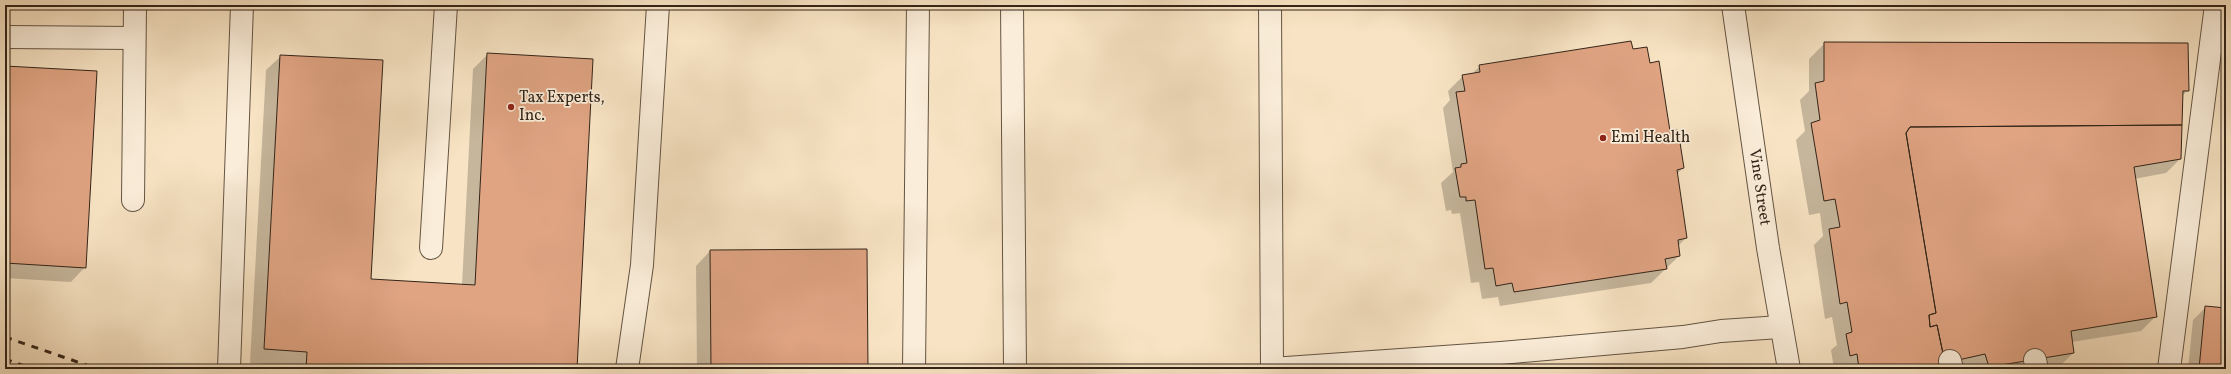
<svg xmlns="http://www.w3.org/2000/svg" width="2231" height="374" font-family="Vollkorn,serif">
  <rect width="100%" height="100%" fill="#f8e4c4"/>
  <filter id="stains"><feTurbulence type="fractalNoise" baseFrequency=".005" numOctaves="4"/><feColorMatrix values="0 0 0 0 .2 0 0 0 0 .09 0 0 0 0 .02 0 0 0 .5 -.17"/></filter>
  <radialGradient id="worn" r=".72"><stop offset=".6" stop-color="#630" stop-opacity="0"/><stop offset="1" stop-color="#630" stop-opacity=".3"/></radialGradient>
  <path fill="#0003" d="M1825 43 2188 90 2182 96 2180 159 2166 173 2134 179 2155 317 2141 331 2072 342 2073 353 2059 367 1834 369 1831 350 1837 345 1832 317 1825 319 1814 245 1823 236 1820 213 1809 215 1796 140 1805 131 1800 100 1809 91V59Z
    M1632 50 1649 64 1669 132 1683 168 1676 175 1686 238 1678 246 1679 256 1651 283 1500 306 1498 297 1482 299 1479 282 1471 283 1460 213 1452 214 1451 210 1446 211 1441 183 1453 172 1443 108 1450 100 1448 91 1463 76 1471 75 1480 66Z
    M488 54 576 369H293V366L250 363 266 70 281 56 370 280 462 285 473 69Z
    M5 67 85 267 71 282 5 278Z
    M710 251 867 369H697L696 266Z
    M2206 307 2226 309V369H2188L2193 320Z"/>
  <path fill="#e0a483" stroke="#322418" d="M1631 41 1633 49 1647 47 1650 63 1659 61 1670 131 1678 130 1684 168 1677 170 1687 238 1678 240 1680 256 1665 259 1667 269 1514 292 1512 283 1496 286 1493 268 1485 269 1475 200 1466 201V197H1460L1455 168 1461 167V164L1467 163 1456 92 1465 91 1462 75 1480 72 1479 65Z
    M1824 42 2188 43 2189 91H2183L2182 125 1910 127 1906 133 1936 313 1929 315 1930 327 1937 325 1945 363 1915 369H1893V367L1859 369 1857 354 1850 356 1846 334 1852 332 1847 302 1840 304 1829 229 1840 227 1835 199 1824 201 1811 123 1820 120 1815 83 1824 81Z
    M487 53 593 59 577 369H306L307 352 264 349 280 55 383 60 371 279 475 285Z
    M5 66 97 71 86 268 5 263Z
    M2182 125 2181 159 2134 167 2157 317 2071 331 2074 353 1989 367 1985 354 1945 363 1937 325 1930 327 1929 315 1936 313 1906 133 1910 127Z
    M867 249 868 369H711L710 250Z
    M2205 306 2226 308V369H2199Z"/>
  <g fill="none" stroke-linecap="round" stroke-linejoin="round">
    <defs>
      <g id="minor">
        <path d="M1012 5 1015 369"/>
        <path d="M1270 5 1272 369 1501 353 1683 337 1721 331 1781 327"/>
        <path id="s1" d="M1733 5 1768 248 1789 369"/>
        <path d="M5 37 134 38"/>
        <path d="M133 200 135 5"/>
        <path d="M431 248 446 5"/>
        <path d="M2035 360 2037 369"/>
        <path d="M1950 361 1952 369"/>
        <path d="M229 369 242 5"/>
        <path d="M627 369 642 265 658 5"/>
        <path d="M914 369 918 5"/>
        <path d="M2169 369 2216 5"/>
      </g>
    </defs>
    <use href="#minor" stroke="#645443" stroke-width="24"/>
    <use href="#minor" stroke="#faedd9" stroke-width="22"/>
    <path stroke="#322418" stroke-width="3" stroke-dasharray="7 7" stroke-linecap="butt" d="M5 337 98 369
      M5 359 33 369"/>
  </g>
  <g fill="#8f2418" stroke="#faedd9" stroke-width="1.5">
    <circle cx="511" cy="107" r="4"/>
    <circle cx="1603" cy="138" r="4"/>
  </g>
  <g text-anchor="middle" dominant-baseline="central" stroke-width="3.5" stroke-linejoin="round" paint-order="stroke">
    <g font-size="16" fill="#322418" stroke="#faedd9" text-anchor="start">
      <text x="519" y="98">Tax Experts,<tspan x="519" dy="18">Inc.</tspan></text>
      <text x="1611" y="138">Emi Health</text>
    </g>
    <g font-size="16" fill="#322418" stroke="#faedd9">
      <text stroke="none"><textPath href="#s1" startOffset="184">Vine Street</textPath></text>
    </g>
  </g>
  <rect width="2231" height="374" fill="none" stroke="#f8e4c4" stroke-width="20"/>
  <rect x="6" y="6" width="2219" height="362" fill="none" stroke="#322418" stroke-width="2"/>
  <rect x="10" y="10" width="2211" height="354" fill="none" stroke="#322418"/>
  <rect width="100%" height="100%" filter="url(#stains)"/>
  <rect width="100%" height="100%" fill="url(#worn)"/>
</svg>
